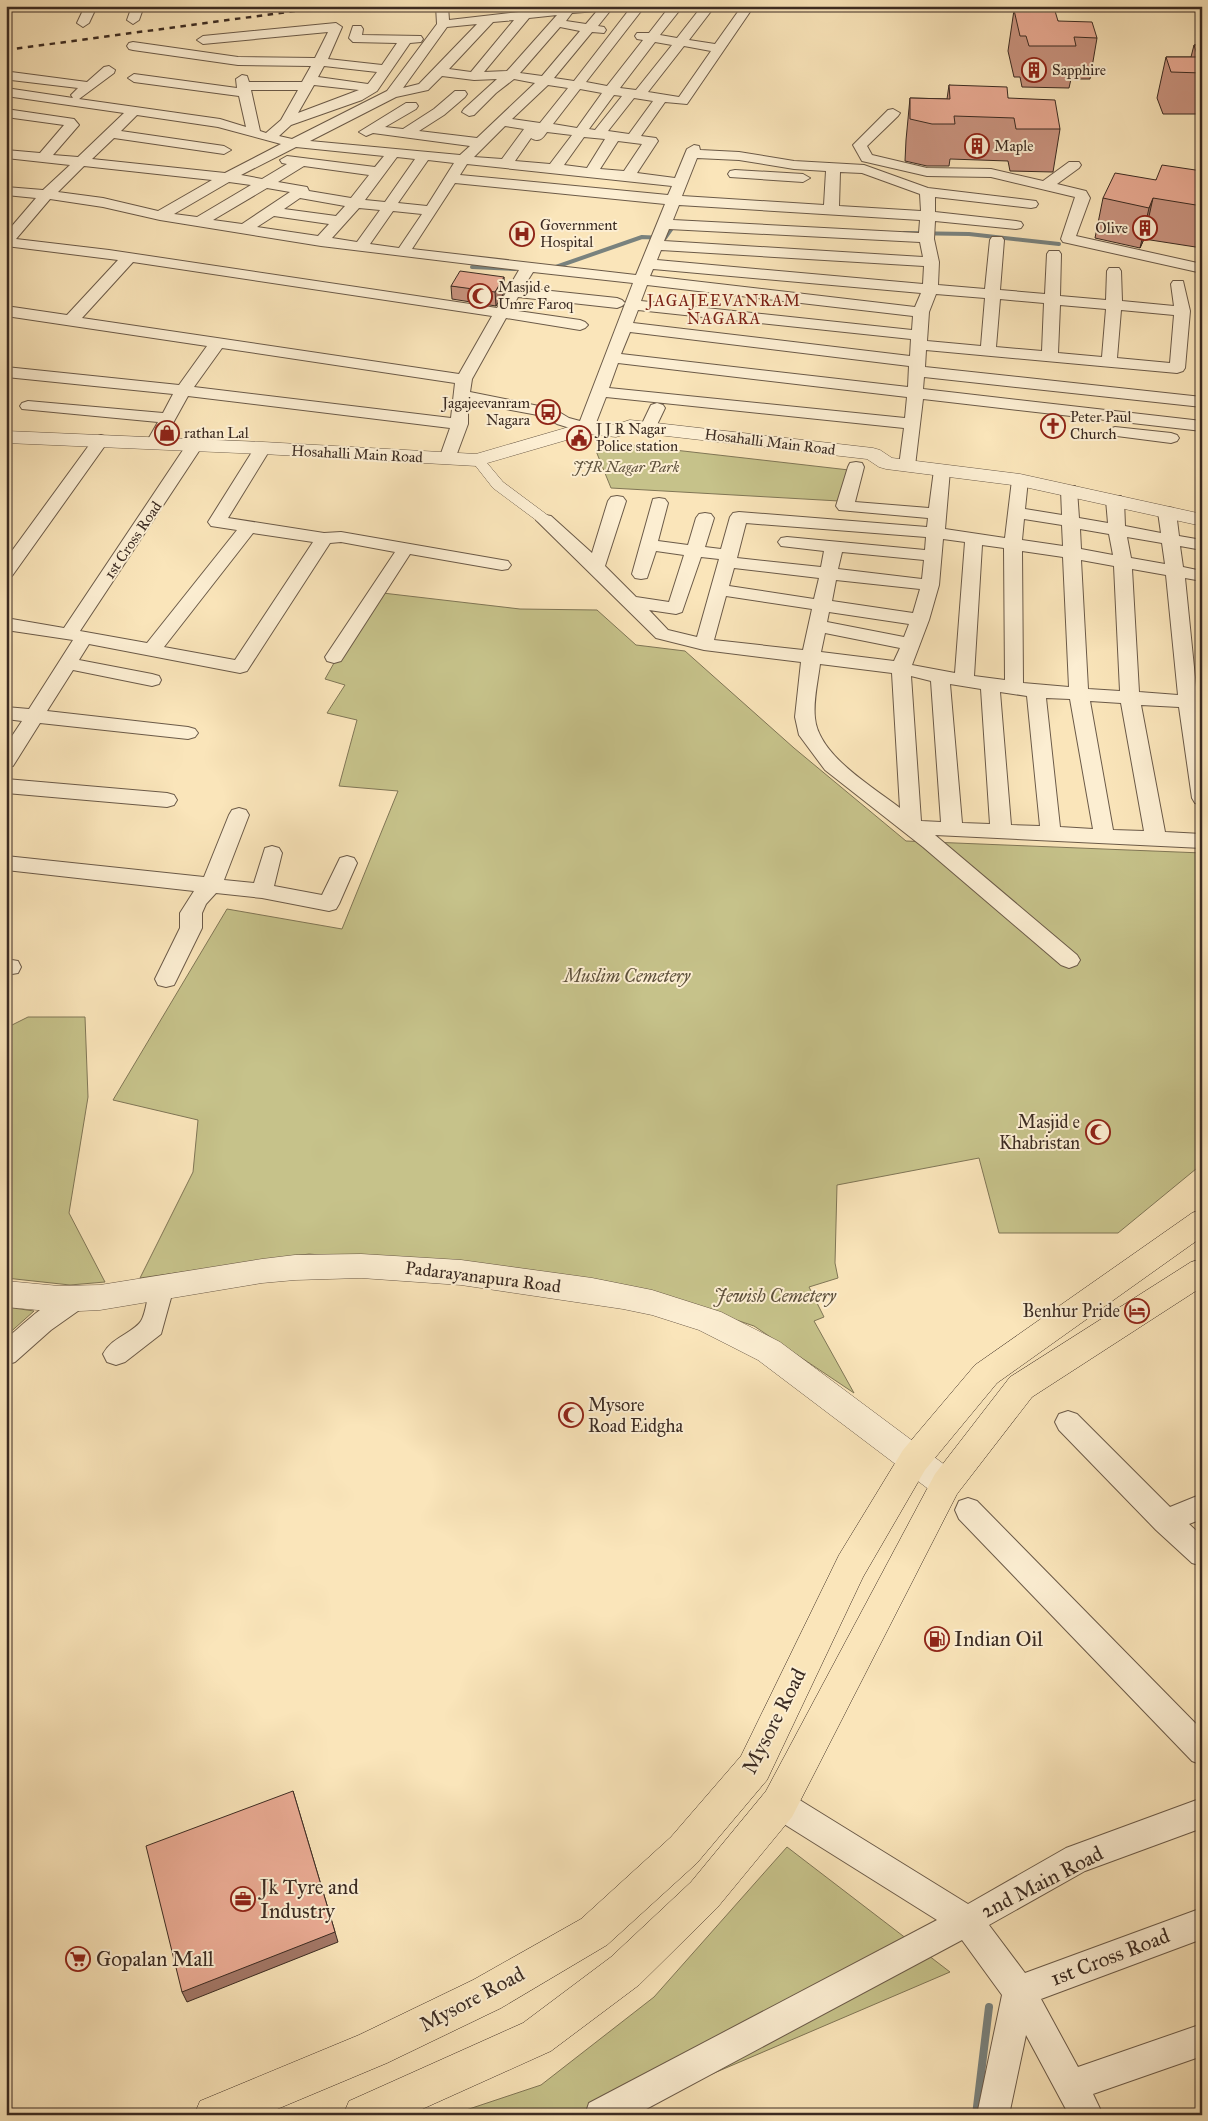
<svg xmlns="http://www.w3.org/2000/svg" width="1208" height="2121" font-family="'IM FELL Great Primer',serif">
  <rect width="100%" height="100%" fill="#fae5ba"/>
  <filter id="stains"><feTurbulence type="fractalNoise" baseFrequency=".004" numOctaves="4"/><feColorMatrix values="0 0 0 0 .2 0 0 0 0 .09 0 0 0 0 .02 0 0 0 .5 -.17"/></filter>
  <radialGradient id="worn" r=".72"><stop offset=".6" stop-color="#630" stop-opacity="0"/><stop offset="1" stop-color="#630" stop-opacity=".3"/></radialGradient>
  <path fill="#c6c28a" stroke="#807656" d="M622 444 849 470 839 501 611 488 596 451Z
    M374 592 520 609 597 610 636 645 685 651 794 748 906 841 1202 853V1164L1118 1233H999L979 1158 837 1185 835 1263 838 1278 809 1287 824 1317 814 1321 854 1393 754 1326 663 1295 588 1280 309 1254 140 1278 193 1172 198 1120 113 1100 227 909 342 929 398 791 339 786 357 720 327 713 345 685 325 679Z
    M28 1017H85L88 1097 69 1213 105 1282 70 1285 6 1278V1025H12Z
    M6 1307 34 1311 6 1336Z
    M787 1847 950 1972 616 2115H451L541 2085 654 1997Z"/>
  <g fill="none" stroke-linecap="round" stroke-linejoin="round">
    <path stroke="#79827e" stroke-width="4" d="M904 233 969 234 1059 244
      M472 267 515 269
      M550 269 642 237 665 238 672 228H677"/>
    <path stroke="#79827e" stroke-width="8" d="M976 2115 989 2007"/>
    <defs>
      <path id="pedestrian" d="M477 456 482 457 503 482 550 517 552 520 550 523H540L493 488 471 460Z"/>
      <path id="minor" d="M85 6H97L89 23 83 27 77 23Z
        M132 6H144L139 20 133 24 127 20Z
        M436 6H448L449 20 570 6H614L598 26 604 27 606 30 604 33 592 32 554 78 574 81 632 6H645L586 82 607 86 643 40 637 39 635 36 637 33H649L670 6H683L660 35 677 38 702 6H715L689 40 715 44 742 6H754L687 104 665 102 641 136 656 138 658 141 637 173 675 178 687 149 694 145 699 146 700 150 739 152 794 161 864 165 928 188 1036 201 1038 204 1036 207 1031 208 935 197V212L1016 221 1021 222 1023 225 1021 228 1016 229 935 221 934 239 939 262 938 285 985 289 990 240 992 237H1002L1004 240 1000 290 1045 294 1047 254 1049 251H1059L1061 254 1060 296 1106 300 1107 271 1109 268H1119L1121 271 1122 301 1174 306 1171 284 1173 281H1183L1190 311 1185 368 1183 371 1177 373 926 350 925 367 1202 397V407L924 377 923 389 1202 421V431L923 399 915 466 913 470H901L899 466 904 428 606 397 594 428 592 431 586 433 557 424 543 416 468 402V424L455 459 453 463H441L439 459 450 428 188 396 162 443 160 447H148L146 443 158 422 22 409 20 406 22 403 28 401 163 413 173 394 6 377V367L179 385 207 346 6 316V306L67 315 118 260 6 246V233L36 198 6 195V187L43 190 70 165 6 158V150L40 153 64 125 6 117V109L74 119 79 125 53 155 78 157 124 113 6 96V88L73 98 71 95 78 88 11 80 6 79V73L11 72 87 82 104 67 109 66 115 70 114 73 79 99 220 119 246 127 239 96 134 82 128 78 134 74 237 88 236 79 242 75 247 76 249 82H302L311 66 238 65 133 50 129 49 127 46 129 43 133 42 238 57 315 58 328 32 203 44 197 40 203 36 336 23 342 27 328 59 382 65 397 43 353 42 349 38 353 26H361L363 29 362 35 421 36 423 39 421 42 410 43 377 91 362 100 291 125 279 136 292 139 387 91 437 24ZM597 11 586 24 566 21 572 13ZM557 15 507 71 484 72 529 18ZM514 20 471 72 449 69 493 22ZM477 24 419 84 403 88 447 27ZM560 27 580 31 542 76 520 73ZM655 42 672 45 636 90 620 88ZM684 46 711 51 679 97 648 92ZM324 66 377 72 368 84 318 77ZM442 76 474 80 497 79 464 109 462 112 469 116 474 115 496 93 514 79 535 83 477 138 419 131 444 115 465 97 467 94 465 91H455L434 109 403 129 385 127 416 109 418 106 416 103H406L359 132 366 136 373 133 470 146 460 155 310 141 396 97 428 90ZM314 85 359 90 298 113ZM548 85 568 88 540 123 512 119ZM580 89 602 93 577 128 553 124ZM251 90H298L281 120 266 133 260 131ZM614 95 622 96 595 130 589 129ZM634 98 653 101 629 134 608 131ZM137 115 218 127 281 144 225 173 92 159 114 138 224 154 231 150 224 146 121 131ZM505 126 524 129 502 159 474 157ZM547 132 572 135 550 164 515 161 531 138C539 143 543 138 547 132ZM584 137 605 139 587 168 564 165ZM618 141 642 144 624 171 600 169ZM296 147 384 156 375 167 287 156 280 160 282 163 287 164 262 179 241 175ZM397 157 415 159 385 202 365 200ZM697 158 739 160 794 169 826 171 824 205 682 196ZM428 160 454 163 427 206 398 203ZM467 164 672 186 668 195 460 175ZM84 166 212 180 158 211 103 198 58 192ZM304 166 369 175 351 198 309 191 307 187 278 182ZM840 172 862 173 920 194 921 211 839 206ZM229 182 251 185 197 217 174 214ZM455 183 665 204 636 275 412 249ZM267 188 290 192 242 224 213 220ZM300 198 345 206 336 216 284 209ZM50 199 103 207 160 220 321 246 519 270 497 308 109 250 16 239ZM679 205 920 220 919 233 673 220ZM359 208 380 210 357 242 332 238ZM393 211 422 214 399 248 370 244ZM274 216 329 224 318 236 257 227ZM669 229 920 242 923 257 664 241ZM661 250 924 266 923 284 657 260ZM133 262 492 316 459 374 82 318ZM653 269 921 293 915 307 650 276ZM533 272 633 283 580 421 569 418 554 409 470 392 472 379 506 318 580 330 585 328 588 325 585 322 580 320 511 310 518 297 617 308 622 306 625 303 622 300 617 298 523 288ZM647 285 913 316 912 330 641 301ZM936 294 985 298 981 346 927 341 929 312ZM1000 299 1044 303 1042 351 996 347ZM1060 305 1106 309 1102 357 1058 353ZM638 310 911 339 910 356 633 323ZM1121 310 1174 315 1170 363 1117 358ZM630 332 909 366 908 387 621 354ZM222 348 455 383 451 418 194 387ZM618 363 907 397 905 418 609 388Z
        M893 109 900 113 898 116 867 146 872 155 927 168 991 169 1043 181 1069 162H1079L1081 165 1079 168 1057 184 1086 191 1090 198 1076 236 1202 264V273L1063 242 1061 239 1075 197 991 177 927 176 862 161 853 145 888 110Z
        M735 170 803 174 810 178 803 182 730 177 728 174 730 171Z
        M657 403 663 405 665 408 654 431H642L640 428 651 405Z
        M1115 427 1171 433 1177 435 1179 438 1177 441 1171 443 1109 435 1107 432 1109 429Z
        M101 435 107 437 109 440 12 576 6 577V559L95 437Z
        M195 440 201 441 203 445 80 631 147 643 237 530 211 526 208 522 257 444H269L271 448 228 518 324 533 341 532 502 560 508 561 511 565 508 569 502 570 410 554 341 661 334 663 327 661 325 657 395 552 341 542 330 543 247 671 240 673 89 644 79 660 152 674 159 676 161 680 159 684 152 686 73 670 47 711 188 727 195 729 198 733 195 737 188 739 40 723 13 766 6 767V745L22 721 6 719V707L29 709 73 640 6 630V618L64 628 189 441ZM253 533 313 542 235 660 164 647Z
        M856 462 862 463 864 467 855 502 929 508 934 470 936 466H948L950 470 945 529 1005 538 1012 480 1014 476H1026L1028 480 1025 509 1062 515 1061 490 1063 486H1075L1077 490 1079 518 1108 523 1106 500 1109 496H1121L1124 500 1125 526 1161 533 1158 512 1161 508 1167 507 1173 508 1176 512 1179 536 1202 540V550L1180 546 1183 567 1202 571V581L1185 578 1197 697H1202V709H1199L1202 730V805L1195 803 1192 798 1179 707 1141 705 1165 832 1202 834V848L935 835 1077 955 1080 960 1077 965 1069 968 1061 965 923 847 825 770 799 735 795 717 801 662 704 650 656 638 536 520 539 516 545 515 551 516 592 553 608 501 611 497 617 496 623 497 626 501 605 566 636 597 669 602 684 555 656 551 647 578 641 579 635 578 632 574 653 499 659 498 665 499 668 503 658 541 688 545 696 518 699 514 705 513 711 514 714 518 705 547 721 549 730 517 733 513 739 512 927 527 928 518 839 510 836 506 848 467 850 463ZM1024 519 1062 525 1063 546 1022 540ZM746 523 926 537 925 550 787 537 781 538 778 542 781 546 824 551 821 567 737 558ZM1080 529 1109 534 1113 555 1081 549ZM1127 537 1162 543 1165 564 1131 558ZM943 539 965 542 955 673 912 665 929 620 939 585ZM982 545 1004 548 1005 680 974 676ZM1022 551 1063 557 1069 687 1023 683ZM842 552 924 560 922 579 838 569ZM701 557 719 559 697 637 668 630 649 610 676 614 682 612ZM1081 560 1114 566 1120 691 1088 689ZM734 568 819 578 814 599 729 586ZM1132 569 1166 575 1178 695 1139 692ZM836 580 920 589 913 613 832 601ZM726 596 812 609 803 650 714 640ZM829 612 909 624 904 637 827 622ZM825 633 900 648 894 661 821 652ZM820 664 892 673 900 808C873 787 818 755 815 718 813 701 818 681 820 664ZM911 676 931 681 941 822 921 821ZM950 684 981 689 990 824 962 823ZM1000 692 1027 696 1040 826 1011 825ZM1046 698 1070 699 1093 829 1060 827ZM1090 701 1121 703 1144 831 1113 830Z
        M6 779 167 793 174 795 177 800 174 805 167 807 6 793Z
        M239 808 246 810 249 815 224 880 254 883 265 848 272 846 279 848 282 853 274 886 322 895 340 858 347 856 354 858 357 863 339 904 336 909 329 911 262 898 216 893 206 904 202 913V928L177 979 174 985 166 987 158 985 155 979 180 928V913L194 891 6 870V856L204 877 229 815 232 810Z
        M6 959 18 961 21 967 18 973 6 975Z
        M162 1277 171 1280 174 1287 161 1334 125 1362 116 1365 107 1362 103 1354C112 1337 133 1333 141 1321 147 1312 147 1291 153 1280Z
        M76 1289 85 1292 88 1299 85 1306 51 1330 15 1362 6 1365V1339C27 1321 50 1298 76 1289Z
        M1068 1411 1077 1414 1170 1507 1202 1494V1519L1189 1524 1202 1536V1566L1192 1563 1156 1530 1059 1430 1055 1422 1059 1414Z
        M968 1498 977 1501 1202 1730V1765L1192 1761 959 1519 955 1510 959 1501Z
        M779 1789 790 1794 968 1904 1066 1848 1202 1798V1828L1085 1871 989 1925 1025 1973 1202 1908V1939L1041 1999 1078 2067 1202 2024V2056L1093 2094 1103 2115H1069L1026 2035 1009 2115H977L1002 1995 962 1940 635 2115H585L589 2103 937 1920 768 1814 764 1804 768 1794Z"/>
      <path id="tertiary" d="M630 420 873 448 880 450 892 458 1020 474 1202 514V526L1020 486 886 469 879 467 867 459 632 432 616 437 587 434 477 466 263 454 6 443V431L263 442 476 454 586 422 614 425Z
        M361 1254 461 1260 592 1278 652 1290 721 1312 780 1342 957 1474 962 1484 957 1494 946 1499 935 1494 758 1360 699 1330 652 1315 623 1309 461 1285 361 1278 295 1280 262 1283 100 1310 59 1312 6 1307V1281L59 1286 100 1285 262 1259 295 1255Z"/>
      <path id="trunk" d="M1202 1209V1237L997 1383 925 1470 863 1577 767 1780 697 1863 607 1945 501 2008 387 2063 263 2115H194L200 2101 359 2035 473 1980 581 1919 671 1837 741 1756 839 1555 903 1450 975 1365 1192 1213Z
        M1202 1259V1287L1032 1397 957 1494 792 1817 717 1908 639 1985 551 2051 409 2115H343L349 2101 523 2023 611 1957 691 1882 766 1791 935 1474 1010 1377 1191 1262Z"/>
    </defs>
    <use href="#pedestrian" stroke="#6b5a48" stroke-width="1"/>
    <use href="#minor" stroke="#6b5a48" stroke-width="2"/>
    <use href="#tertiary" stroke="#6b5a48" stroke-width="1"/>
    <use href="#trunk" stroke="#3b2b22" stroke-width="1"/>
    <use href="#pedestrian" fill="#fceed2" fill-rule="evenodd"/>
    <use href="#minor" fill="#fceed2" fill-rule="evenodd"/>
    <use href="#tertiary" fill="#fceed2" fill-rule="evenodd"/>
    <use href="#trunk" fill="#fae5ba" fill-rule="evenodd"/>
    <path stroke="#3b2b22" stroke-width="2.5" stroke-dasharray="5.5 5.5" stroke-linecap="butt" d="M6 50 332 6"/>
  </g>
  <path fill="#ca9480" stroke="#3b2b22" d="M1014 10 1058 21 1097 38 1090 79H1071L1069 88 1022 87 1020 77H1014L1008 51Z
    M1194 45H1202V117L1201 114H1163L1157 98 1166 57H1191Z
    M949 85 1008 98 1060 129 1053 172 1010 171 1008 161 950 159 949 166H927L905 161 906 140 910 98 947 99Z
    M1202 171V248L1144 239 1140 248 1095 238 1103 198 1156 180Z
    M451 286 505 291 496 306 452 299Z"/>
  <path fill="#a47868" stroke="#3b2b22" d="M1153 198 1144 239 1140 248 1149 208Z
    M504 277 505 291 496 306 495 292Z
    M293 1791 338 1942 187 2002 182 1992Z"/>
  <path fill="#ebac95" stroke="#3b2b22" d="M1014 10 1055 11 1058 21 1092 22 1097 38 1074 37 1076 46H1029L1026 36H1020Z
    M1194 45H1202V73L1171 72 1166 57H1198Z
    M949 85 1007 87 1008 98 1055 100 1060 129H1016L1014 118 954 116 955 124H932L910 119V98L950 99Z
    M1162 165 1202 171V206L1153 198 1149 208 1103 198 1115 173 1156 180Z
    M460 271 504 277 495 292 451 286Z
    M293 1791 335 1932 182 1992 146 1846Z"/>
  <defs>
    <symbol id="building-ring" viewBox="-11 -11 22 22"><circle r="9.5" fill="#fceed2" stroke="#8f2418" stroke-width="1.5"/><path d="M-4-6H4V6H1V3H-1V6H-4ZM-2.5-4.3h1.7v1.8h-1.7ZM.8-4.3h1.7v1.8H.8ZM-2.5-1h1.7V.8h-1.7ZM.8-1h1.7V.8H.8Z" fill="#8f2418"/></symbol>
    <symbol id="hospital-ring" viewBox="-11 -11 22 22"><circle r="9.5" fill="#fceed2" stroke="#8f2418" stroke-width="1.5"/><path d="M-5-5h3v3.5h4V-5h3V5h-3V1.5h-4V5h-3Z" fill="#8f2418"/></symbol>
    <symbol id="mosque-ring" viewBox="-11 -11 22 22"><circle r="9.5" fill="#fceed2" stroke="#8f2418" stroke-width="1.5"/><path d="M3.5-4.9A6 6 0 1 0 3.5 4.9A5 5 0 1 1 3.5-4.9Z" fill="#8f2418"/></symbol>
    <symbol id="bus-ring" viewBox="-11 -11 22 22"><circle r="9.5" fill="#fceed2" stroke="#8f2418" stroke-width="1.5"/><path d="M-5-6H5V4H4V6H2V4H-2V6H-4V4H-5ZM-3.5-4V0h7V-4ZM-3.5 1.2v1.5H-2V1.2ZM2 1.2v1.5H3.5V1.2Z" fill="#8f2418"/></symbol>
    <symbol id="church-ring" viewBox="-11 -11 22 22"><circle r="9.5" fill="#fceed2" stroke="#8f2418" stroke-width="1.5"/><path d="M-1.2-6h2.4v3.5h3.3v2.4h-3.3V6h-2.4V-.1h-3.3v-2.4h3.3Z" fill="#8f2418"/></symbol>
    <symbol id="shop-ring" viewBox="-11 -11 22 22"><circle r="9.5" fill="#fceed2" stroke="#8f2418" stroke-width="1.5"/><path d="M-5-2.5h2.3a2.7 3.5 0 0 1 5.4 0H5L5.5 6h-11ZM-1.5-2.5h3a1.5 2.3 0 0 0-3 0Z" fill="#8f2418"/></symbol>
    <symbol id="civic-ring" viewBox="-11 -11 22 22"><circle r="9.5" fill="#fceed2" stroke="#8f2418" stroke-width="1.5"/><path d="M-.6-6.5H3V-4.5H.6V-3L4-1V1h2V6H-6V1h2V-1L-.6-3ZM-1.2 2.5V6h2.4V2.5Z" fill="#8f2418"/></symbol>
    <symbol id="hotel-ring" viewBox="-11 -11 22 22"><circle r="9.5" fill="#fceed2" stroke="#8f2418" stroke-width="1.5"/><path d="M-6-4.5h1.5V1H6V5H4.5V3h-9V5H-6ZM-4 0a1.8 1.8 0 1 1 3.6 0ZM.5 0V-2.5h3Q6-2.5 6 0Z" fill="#8f2418"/></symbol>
    <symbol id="fuel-ring" viewBox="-11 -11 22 22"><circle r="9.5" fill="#fceed2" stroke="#8f2418" stroke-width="1.5"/><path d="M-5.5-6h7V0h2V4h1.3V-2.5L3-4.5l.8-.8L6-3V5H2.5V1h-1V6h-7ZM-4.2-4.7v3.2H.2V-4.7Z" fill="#8f2418"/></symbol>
    <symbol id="office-ring" viewBox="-11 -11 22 22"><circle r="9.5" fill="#fceed2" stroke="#8f2418" stroke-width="1.5"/><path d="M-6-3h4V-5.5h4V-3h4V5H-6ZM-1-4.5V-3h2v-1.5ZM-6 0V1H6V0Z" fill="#8f2418"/></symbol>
    <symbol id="supermarket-ring" viewBox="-11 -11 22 22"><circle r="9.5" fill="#fceed2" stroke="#8f2418" stroke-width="1.5"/><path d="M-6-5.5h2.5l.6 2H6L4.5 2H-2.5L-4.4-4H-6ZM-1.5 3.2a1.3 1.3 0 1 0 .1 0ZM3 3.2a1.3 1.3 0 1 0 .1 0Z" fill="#8f2418"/></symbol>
  </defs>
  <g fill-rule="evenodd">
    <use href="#building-ring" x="1020" y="56" width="28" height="28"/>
    <use href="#building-ring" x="963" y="132" width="28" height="28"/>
    <use href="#building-ring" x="1131" y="214" width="28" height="28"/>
    <use href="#hospital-ring" x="508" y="220" width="28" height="28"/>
    <use href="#mosque-ring" x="466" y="282" width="28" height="28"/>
    <use href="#bus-ring" x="534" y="398" width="28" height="28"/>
    <use href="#church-ring" x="1039" y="412" width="28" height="28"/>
    <use href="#shop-ring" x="153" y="419" width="28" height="28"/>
    <use href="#civic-ring" x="565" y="424" width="28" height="28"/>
    <use href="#mosque-ring" x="1084" y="1118" width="28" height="28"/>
    <use href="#hotel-ring" x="1123" y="1297" width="28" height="28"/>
    <use href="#mosque-ring" x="557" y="1401" width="28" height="28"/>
    <use href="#fuel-ring" x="923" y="1625" width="28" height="28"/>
    <use href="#office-ring" x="229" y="1885" width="28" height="28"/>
    <use href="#supermarket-ring" x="64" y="1945" width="28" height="28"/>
  </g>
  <g text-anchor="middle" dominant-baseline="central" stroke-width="4" stroke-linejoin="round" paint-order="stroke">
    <g font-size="15" fill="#3b2b22" stroke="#fceed2" text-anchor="start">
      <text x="1052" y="70">Sapphire</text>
      <text x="994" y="146">Maple</text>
      <text x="540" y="225">Government<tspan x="540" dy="17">Hospital</tspan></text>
      <text x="1128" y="228" text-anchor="end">Olive</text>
      <text x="498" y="287">Masjid e<tspan x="498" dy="17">Umre Faroq</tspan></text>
      <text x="530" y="403" text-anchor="end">Jagajeevanram<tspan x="530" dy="17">Nagara</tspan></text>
      <text x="1070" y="417">Peter Paul<tspan x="1070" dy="17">Church</tspan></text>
      <text x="596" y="429">J J R Nagar<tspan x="596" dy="17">Police station</tspan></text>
      <text x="184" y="433">rathan Lal</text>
    </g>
    <g font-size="15" fill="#3b2b22" stroke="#fceed2">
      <text transform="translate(770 442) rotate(7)">Hosahalli Main Road</text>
      <text transform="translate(357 454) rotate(3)">Hosahalli Main Road</text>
      <text transform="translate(133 540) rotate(-56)">1st Cross Road</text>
    </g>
    <g font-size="15" font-style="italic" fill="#5e513c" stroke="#fceed2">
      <text x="626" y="467">JJR Nagar Park</text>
    </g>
    <g font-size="16" letter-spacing="1" fill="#7a1f14" stroke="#fceed2">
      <text x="724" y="300">JAGAJEEVANRAM<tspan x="724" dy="18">NAGARA</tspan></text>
    </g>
    <g font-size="18" font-style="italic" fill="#5e513c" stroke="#fceed2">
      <text x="627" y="976">Muslim Cemetery</text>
      <text x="775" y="1296">Jewish Cemetery</text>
    </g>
    <g font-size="18" fill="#3b2b22" stroke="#fceed2" text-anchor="end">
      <text x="1080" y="1122">Masjid e<tspan x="1080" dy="21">Khabristan</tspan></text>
      <text x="1120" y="1311">Benhur Pride</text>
      <text x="588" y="1405" text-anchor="start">Mysore<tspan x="588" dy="21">Road Eidgha</tspan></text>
    </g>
    <g font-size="18" fill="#3b2b22" stroke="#fceed2">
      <text transform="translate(483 1277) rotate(7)">Padarayanapura Road</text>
    </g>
    <g font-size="21" fill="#3b2b22" stroke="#fceed2" text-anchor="start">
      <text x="954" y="1639">Indian Oil</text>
      <text x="260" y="1887">Jk Tyre and<tspan x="260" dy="24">Industry</tspan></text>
      <text x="96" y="1959">Gopalan Mall</text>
    </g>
    <g font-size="21" fill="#3b2b22" stroke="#fceed2">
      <text transform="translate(774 1721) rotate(-63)">Mysore Road</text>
      <text transform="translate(1042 1882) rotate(-27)">2nd Main Road</text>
      <text transform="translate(1110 1957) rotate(-21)">1st Cross Road</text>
      <text transform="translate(472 1999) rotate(-28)">Mysore Road</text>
    </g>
  </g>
  <rect width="1208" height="2121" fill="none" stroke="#fae5ba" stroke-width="25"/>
  <rect x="8" y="8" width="1193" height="2106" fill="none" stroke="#3b2b22" stroke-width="2.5"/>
  <rect x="12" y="12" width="1183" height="2096" fill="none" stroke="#3b2b22"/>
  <rect width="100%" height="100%" filter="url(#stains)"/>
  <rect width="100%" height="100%" fill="url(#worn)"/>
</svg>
